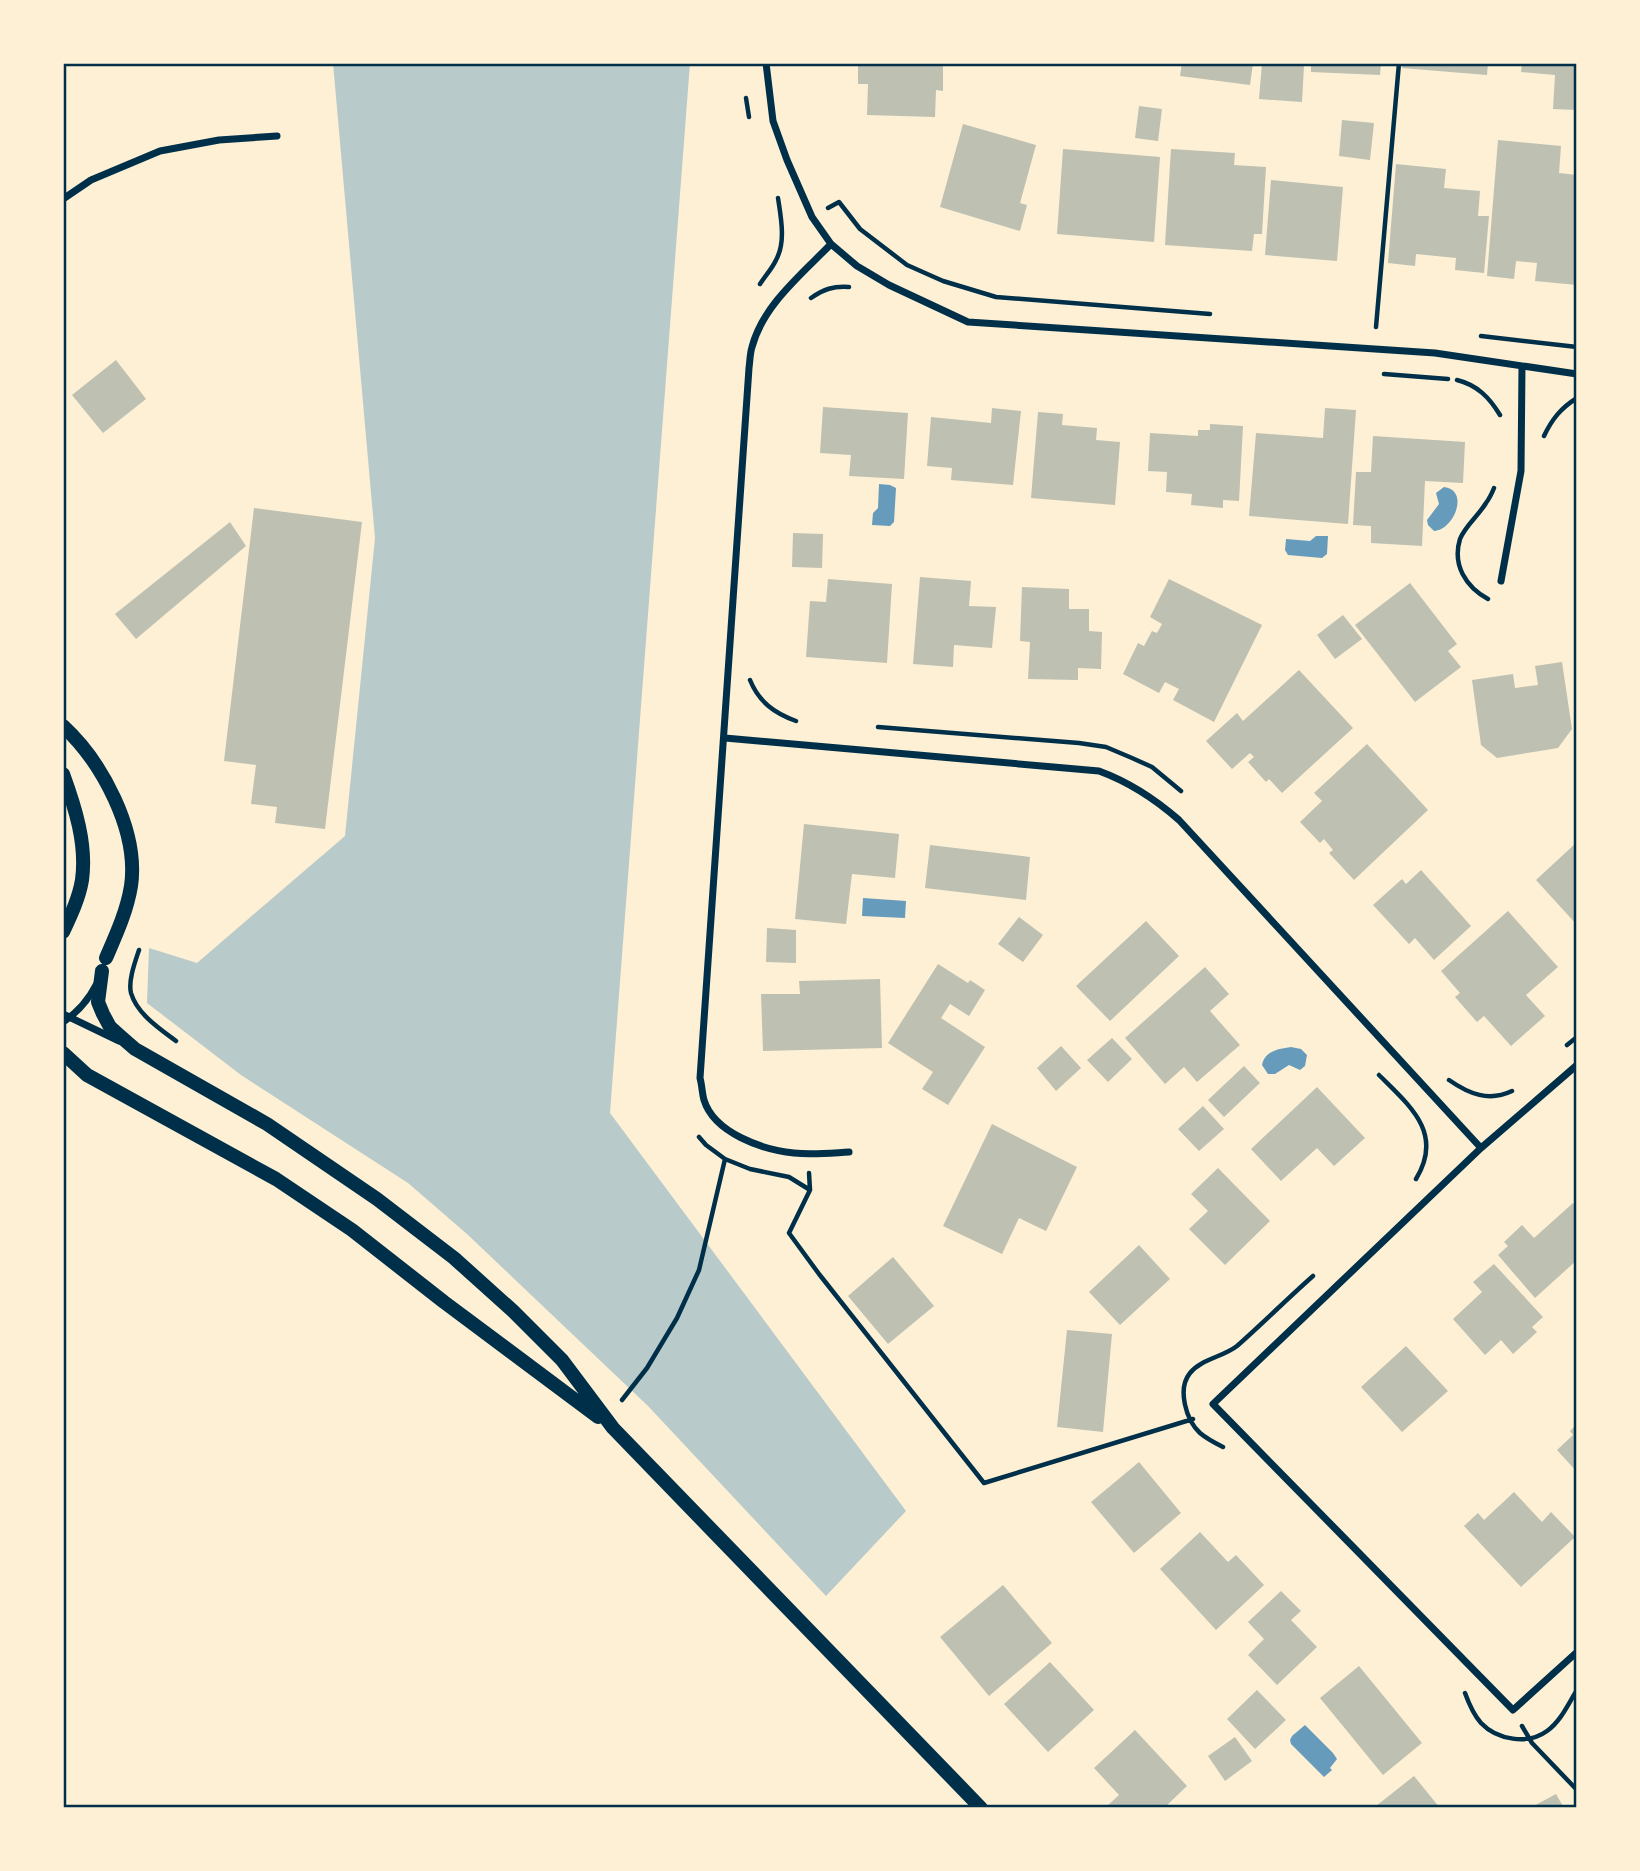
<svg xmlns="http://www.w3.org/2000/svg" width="1640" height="1871" font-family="'Work Sans',sans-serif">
  <rect width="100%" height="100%" fill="#fdf0d5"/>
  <path fill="#b9caca" d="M333 63H690L610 1113 906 1511 826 1596 648 1406 467 1234 408 1183 241 1075 147 1003 149 948 197 963 345 836 375 538Z"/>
  <path fill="#669bbc" d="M879 484 890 485 896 488 894 522 890 526 872 525 873 513 878 508Z
    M1444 487C1470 490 1454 530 1434 531L1428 525 1427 520 1439 504 1436 493Z
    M1316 536H1328L1327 554 1322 558 1288 555 1285 550 1286 539 1310 541Z
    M863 898 906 901 905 918 862 916Z
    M1291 1047 1301 1049 1307 1055 1305 1066 1300 1070 1289 1065 1275 1074H1268L1262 1065C1265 1051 1278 1049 1291 1047Z
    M1305 1725 1333 1753 1337 1759 1330 1768 1332 1770 1324 1777 1291 1744 1290 1740 1292 1736Z"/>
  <path fill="#bec0b2" d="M858 63H943V91L936 90 935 117 867 115 868 84H858Z
    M1182 63H1253L1250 85 1180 76Z
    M1262 63 1304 66 1302 102 1259 99Z
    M1311 63H1381L1380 75 1311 72Z
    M1403 63H1488L1487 75 1402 68Z
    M1522 63H1577V110L1553 109 1555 75 1521 72Z
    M1139 106 1162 109 1158 141 1135 138Z
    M1342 120 1374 123 1370 160 1339 156Z
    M963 124 1036 145 1020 203 1027 205 1020 231 940 207Z
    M1498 140 1561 146 1559 173 1577 175V285L1535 281 1537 263 1516 261 1514 279 1487 276Z
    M1063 149 1160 157 1154 242 1057 234Z
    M1171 149 1235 153 1234 165 1266 167 1262 234H1254L1252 251 1165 245Z
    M1396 164 1446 169 1444 188 1480 191 1478 216H1489L1484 273 1455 270 1456 258 1416 254 1415 266 1388 263Z
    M1271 180 1343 187 1337 261 1265 255Z
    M116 360 146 399 103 433 72 395Z
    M823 407 908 413 904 479 849 476 851 455 820 453Z
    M992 408 1021 411 1013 485 951 480 952 468 927 466 931 417 991 423Z
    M1325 408 1356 410 1348 524 1249 516 1256 433 1323 438Z
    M1038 412 1063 414 1062 425 1097 428 1096 440 1120 442 1115 505 1031 498Z
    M1210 424 1243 426 1239 501 1223 500V508L1191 505 1192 494 1166 492 1167 472 1148 471 1150 433 1198 436V430H1210Z
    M1373 436 1465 442 1463 483 1425 481 1422 546 1371 543V526L1353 525 1356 472H1371Z
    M254 508 362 522 325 829 275 823 277 807 251 804 256 765 224 761Z
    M230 522 246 546 136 639 115 614Z
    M793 533 823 534 822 568 792 567Z
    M920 577 971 581 969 606 996 607 992 648 954 645 953 667 913 664Z
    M828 579 892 584 887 663 806 657 810 601 826 602Z
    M1169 579 1262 625 1214 722 1173 700 1179 689 1165 682 1159 693 1123 674 1138 643 1144 646 1152 631 1157 633 1162 624 1150 617Z
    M1410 583 1457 644 1448 651 1461 667 1415 702 1355 625Z
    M1022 587 1069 589V609H1089V631L1102 632 1101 669 1078 668V680L1028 679 1030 642 1020 641Z
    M1343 615 1362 639 1335 659 1317 635Z
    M1562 662 1572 729 1558 748 1497 758 1481 745 1472 680 1513 674 1515 688 1538 685 1535 666Z
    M1299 670 1353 728 1282 793 1269 779 1266 782 1248 762 1254 757 1250 753 1232 769 1206 741 1237 713 1243 721Z
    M1367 744 1428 810 1354 880 1329 853 1333 850 1324 839 1320 843 1300 822 1322 801 1314 793Z
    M804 824 899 834 895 878 852 874 846 924 795 919Z
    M1577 842V925L1536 880Z
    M930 845 1030 857 1026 900 925 888Z
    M1421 870 1471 926 1434 960 1415 938 1409 944 1373 905 1402 879 1406 884Z
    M1508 911 1558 967 1526 995 1545 1016 1511 1046 1484 1016 1477 1022 1455 997 1460 993 1441 971Z
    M1019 917 1043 935 1023 962 998 944Z
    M1146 921 1179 956 1110 1021 1076 986Z
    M767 928 796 930V963L766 962Z
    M938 964 968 983 970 980 985 990 969 1016 950 1004 941 1018 985 1047 948 1105 922 1089 933 1072 888 1043Z
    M1205 967 1229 994 1210 1011 1240 1045 1197 1082 1184 1067 1165 1084 1125 1038Z
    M880 979 882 1048 763 1051 761 994H800L799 981Z
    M1112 1038 1132 1059 1108 1082 1087 1060Z
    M1061 1046 1081 1068 1056 1091 1037 1068Z
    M1244 1066 1260 1083 1224 1117 1208 1100Z
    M1317 1087 1365 1138 1334 1166 1317 1148 1281 1181 1251 1149Z
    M1203 1106 1224 1129 1199 1151 1178 1129Z
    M992 1124 1077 1167 1046 1231 1019 1218 1002 1254 943 1226Z
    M1218 1168 1270 1221 1225 1265 1189 1229 1208 1211 1191 1194Z
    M1573 1203 1577 1208V1260L1535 1298 1498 1255 1508 1246 1504 1242 1522 1225 1534 1238Z
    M1139 1245 1170 1279 1120 1325 1089 1292Z
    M893 1257 934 1306 888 1344 848 1296Z
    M1494 1264 1543 1317 1532 1327 1537 1332 1513 1354 1501 1340 1485 1355 1453 1319 1482 1292 1473 1282Z
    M1067 1330 1112 1334 1103 1432 1057 1427Z
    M1406 1346 1448 1391 1402 1432 1361 1387Z
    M1577 1424V1472L1557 1450 1573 1435 1570 1431Z
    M1139 1462 1181 1513 1134 1553 1091 1502Z
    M1514 1492 1542 1522 1551 1512 1575 1537 1521 1587 1464 1526 1478 1513 1484 1520Z
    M1200 1532 1228 1562 1236 1555 1264 1585 1216 1630 1160 1569Z
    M1003 1585 1052 1643 989 1696 940 1637Z
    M1281 1591 1301 1611 1291 1620 1317 1647 1277 1685 1248 1655 1264 1639 1248 1622Z
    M1050 1662 1094 1710 1048 1752 1004 1704Z
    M1359 1666 1422 1743 1383 1775 1320 1698Z
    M1257 1690 1286 1720 1255 1749 1227 1719Z
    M1135 1730 1187 1786 1164 1808H1105L1119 1795 1094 1768Z
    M1235 1737 1252 1761 1225 1781 1208 1756Z
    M1414 1776 1440 1808H1378L1376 1806Z
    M1556 1794 1564 1808H1530Z"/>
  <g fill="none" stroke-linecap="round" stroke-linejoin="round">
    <path stroke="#003049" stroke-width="4.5" d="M746 98 749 117
      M828 208 839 202 860 229 907 265 943 281 996 297 1210 314
      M760 284C765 276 772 269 776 260 786 242 781 218 778 198
      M811 298C824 289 833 286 849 287
      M1376 327 1399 63
      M1481 336 1577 347
      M1384 374 1448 379
      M1457 380C1477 385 1489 397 1500 415
      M1544 436C1552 419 1561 408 1577 398
      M1488 599C1466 587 1452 565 1460 539 1465 526 1479 515 1486 503 1489 499 1492 493 1494 488
      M750 680C759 702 774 713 796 721
      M878 727 1079 743 1106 747 1132 758 1152 767 1181 791
      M139 950C135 962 128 981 131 993 137 1014 160 1029 176 1041
      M1567 1045 1577 1037
      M1379 1075C1410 1106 1444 1133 1416 1179
      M1449 1080C1469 1094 1489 1102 1512 1091
      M725 1159 750 1169 789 1177 810 1190
      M809 1173 810 1190 789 1233 819 1274 984 1483 1193 1419
      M622 1400 647 1368 677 1318 699 1270 725 1159 706 1145 699 1137
      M1223 1447C1215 1443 1207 1439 1200 1433 1186 1420 1177 1389 1190 1373 1201 1359 1223 1357 1237 1346 1263 1323 1287 1299 1313 1276
      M1465 1693C1469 1704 1473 1714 1481 1723 1497 1740 1528 1745 1547 1731 1561 1721 1568 1704 1577 1690
      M1522 1726 1532 1743 1577 1790"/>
    <path stroke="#003049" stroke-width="7" d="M766 63 773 121 787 160 812 217 831 244 857 266 889 285 968 322 1435 353 1577 374
      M63 199 91 180 160 151 219 140 277 136
      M831 244C802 274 763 305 752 347 750 353 750 361 749 368L700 1078C702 1085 702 1093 704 1100 714 1133 763 1150 794 1153 812 1155 831 1153 849 1152
      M1501 581 1521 471 1522 366
      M725 738 1099 771C1129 782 1155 799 1179 820L1481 1148
      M63 1014 119 1041
      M63 1022C78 1012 88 1001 96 985
      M1577 1065 1481 1148 1213 1404 1513 1710 1577 1652"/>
    <path stroke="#003049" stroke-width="14" d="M63 726C102 762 139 831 131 886 127 911 116 935 106 958
      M63 774C75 807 87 844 82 880 79 898 71 915 63 932
      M102 971 98 1002 103 1014 110 1027 120 1036 135 1049 267 1124 377 1199 454 1258 513 1311 562 1360 613 1428 981 1808
      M63 1053 87 1075 276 1179 352 1230 444 1302 598 1417"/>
  </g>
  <rect width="1640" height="1871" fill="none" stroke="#fdf0d5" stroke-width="130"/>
  <rect x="65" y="65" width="1510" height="1741" fill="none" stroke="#003049" stroke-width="2.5"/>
</svg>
